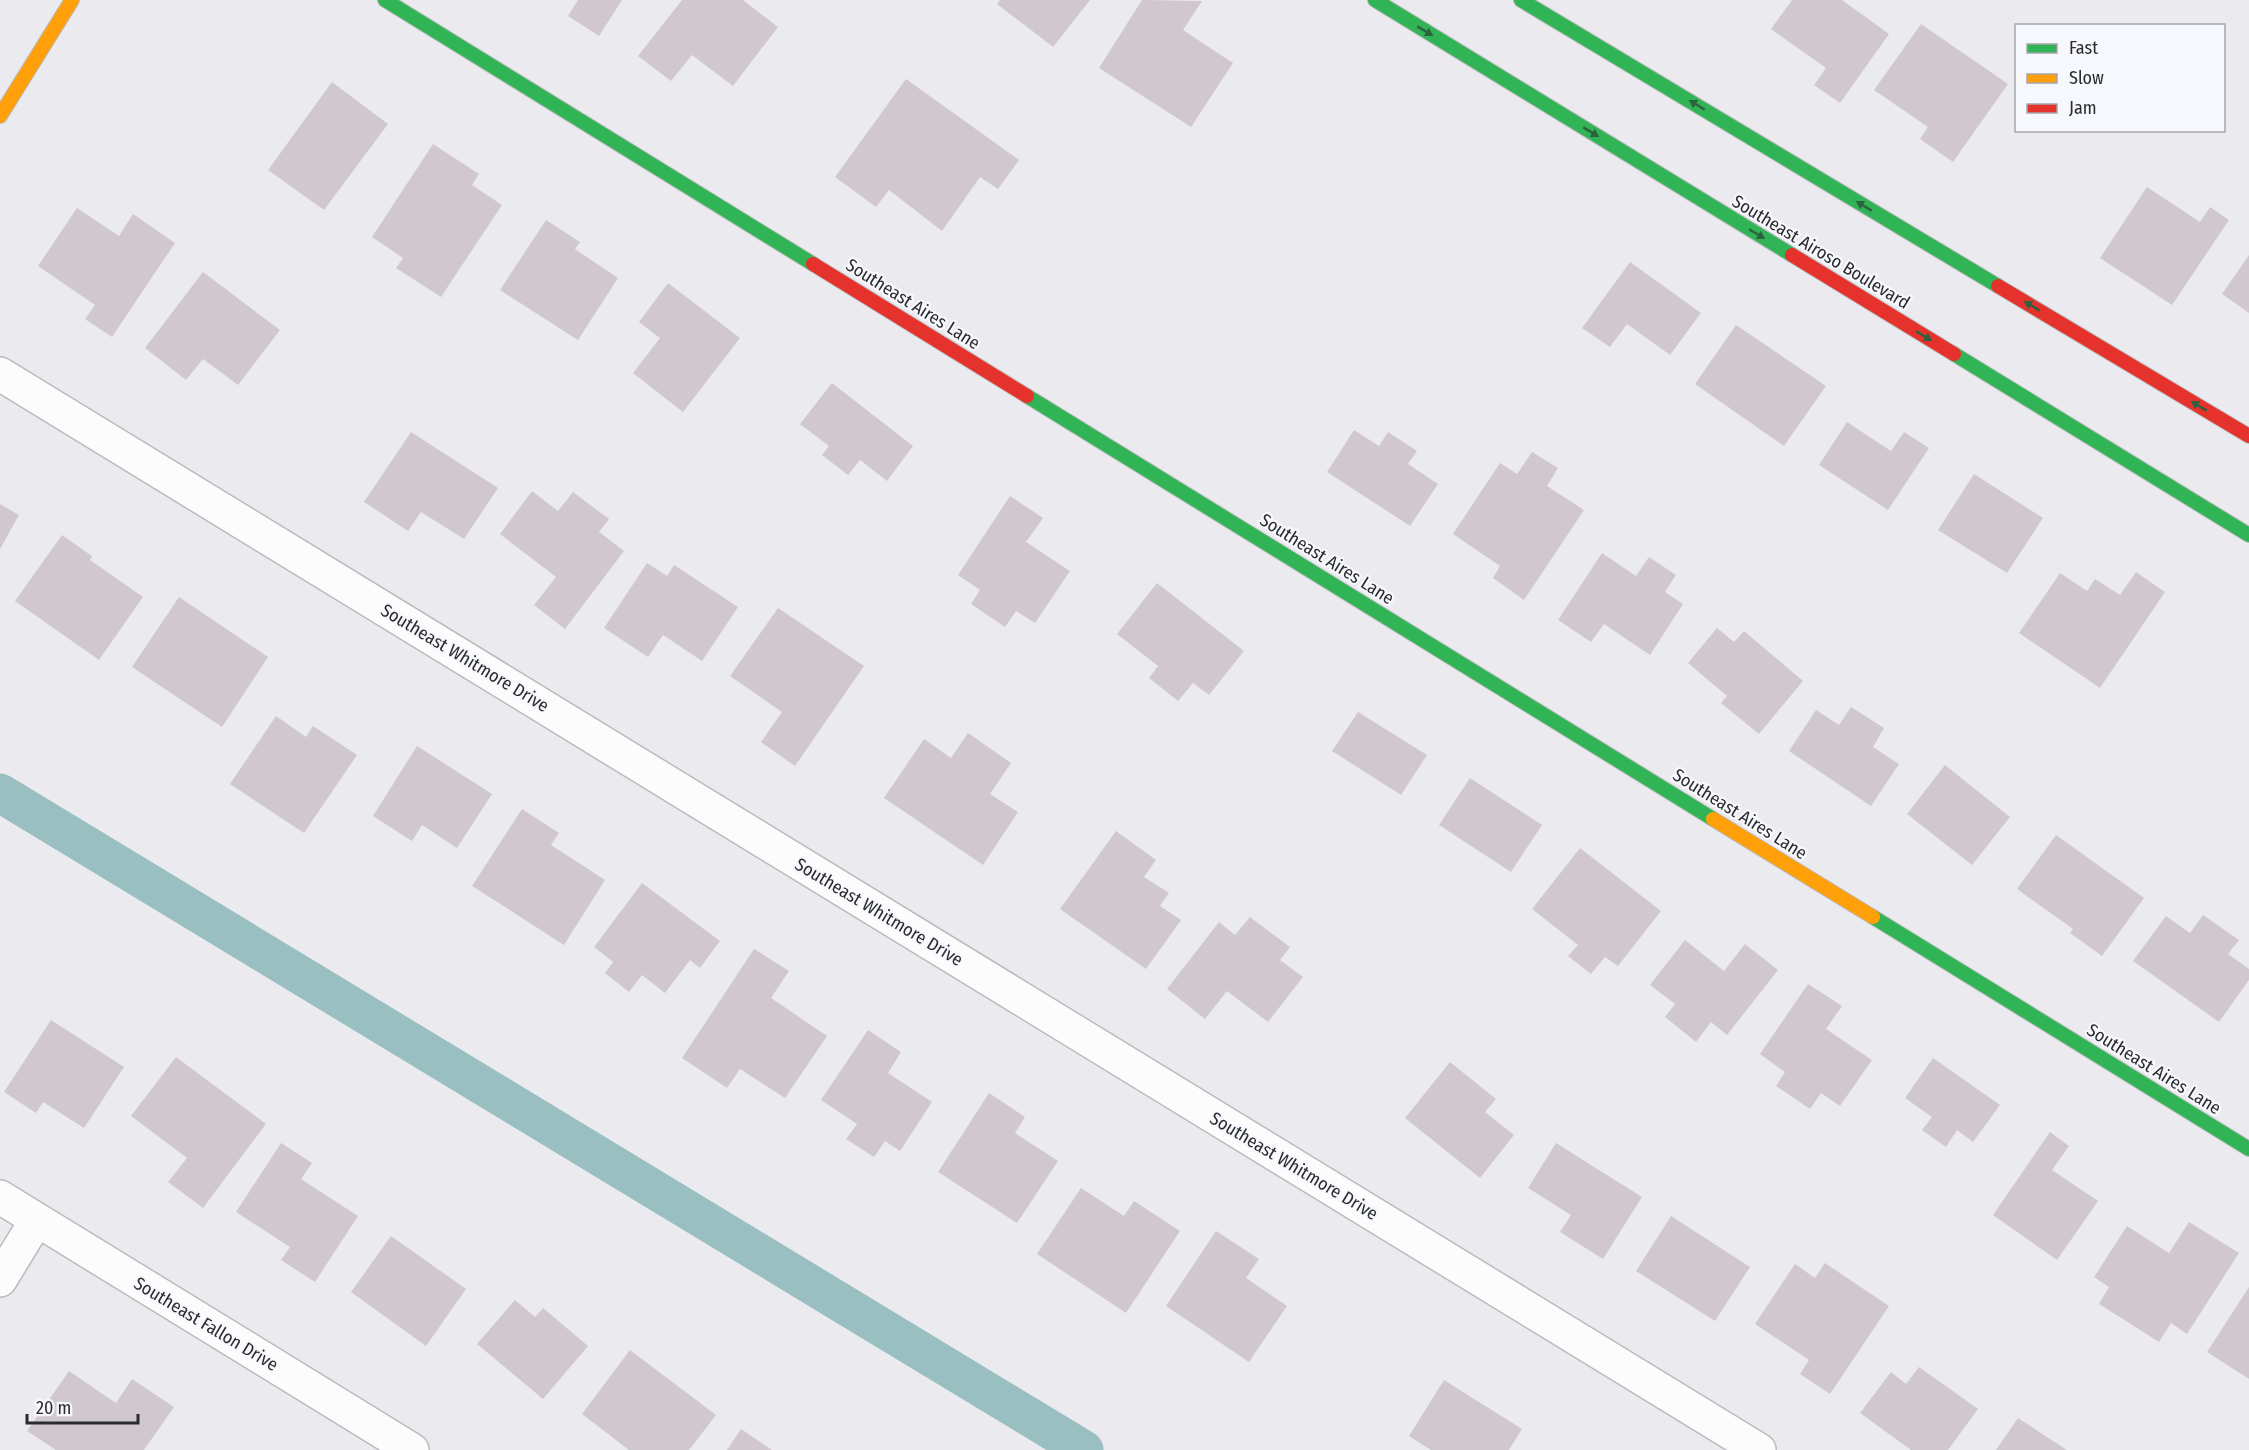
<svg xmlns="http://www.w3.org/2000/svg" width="2249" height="1450" font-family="'Fira Sans Condensed',sans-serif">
  <rect width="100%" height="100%" fill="#ebebef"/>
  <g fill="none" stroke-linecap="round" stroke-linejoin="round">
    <path stroke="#9abfc1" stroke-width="39" d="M0 793 1084 1450"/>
  </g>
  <path fill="#d0c8cd" d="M578 0H622L599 36 568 16Z
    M682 0H743L778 27 733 86 692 55 671 81 638 56Z
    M1000 0H1090L1053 47 997 4Z
    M1142 0 1202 1 1183 30 1233 63 1191 127 1099 68Z
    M1792 0H1842L1889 34 1840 103 1814 85 1826 68 1771 29Z
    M1921 24 2008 84 1953 162 1920 139 1928 127 1874 90Z
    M906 79 1019 160 998 189 980 177 942 231 889 190 876 207 835 177Z
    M332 82 388 124 324 210 268 170Z
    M433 144 479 174 472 185 502 205 441 297 396 268 403 258 372 237Z
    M2147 187 2200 222 2210 207 2229 220 2172 305 2100 258Z
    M77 208 119 236 133 214 175 243 112 337 85 319 95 305 38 266Z
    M546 220 580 242 575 249 618 278 578 340 500 290Z
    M2249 255V313L2222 294Z
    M1630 262 1701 313 1670 355 1627 324 1610 347 1582 328Z
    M203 272 280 330 238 385 203 359 186 380 145 348Z
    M668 283 740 338 683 412 633 373 660 338 639 322Z
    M1736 325 1826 386 1784 446 1695 384Z
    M832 383 913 446 887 481 860 460 848 475 822 455 829 446 800 424Z
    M1847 422 1891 451 1904 432 1929 448 1888 510 1819 465Z
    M1354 430 1379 446 1388 432 1417 451 1408 464 1438 484 1410 526 1327 472Z
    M411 432 498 488 464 539 421 512 408 531 364 502Z
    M1532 452 1558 468 1547 486 1584 510 1524 600 1493 578 1500 566 1453 534 1500 463 1517 474Z
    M1974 474 2043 518 2007 573 1938 530Z
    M532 491 558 511 573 492 609 519 599 532 624 551 565 629 534 605 556 577 500 534Z
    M1010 496 1043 518 1026 542 1070 571 1035 623 1016 611 1005 627 971 604 980 590 958 575Z
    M0 504 19 515 0 549Z
    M62 535 92 556 90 560 143 597 99 660 15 601Z
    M1602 553 1636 576 1649 557 1676 575 1665 592 1683 604 1650 655 1604 624 1591 642 1558 620Z
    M647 563 667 576 674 565 738 607 702 661 663 635 648 657 604 628Z
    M2136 572 2165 592 2100 688 2019 633 2060 573 2087 591 2095 579 2120 595Z
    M1157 583 1244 651 1209 695 1193 683 1178 701 1149 678 1158 666 1117 634Z
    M179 597 268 657 222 727 132 667Z
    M778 608 864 666 795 766 761 742 782 712 730 676Z
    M1717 628 1734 642 1744 631 1803 681 1759 734 1721 703 1727 696 1688 663Z
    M1851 707 1884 728 1873 747 1899 764 1871 806 1789 751 1816 710 1839 725Z
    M1358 712 1427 755 1401 795 1332 751Z
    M276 716 306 737 313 726 357 755 304 833 230 784Z
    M968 733 1011 763 990 794 1018 812 983 865 884 798 924 739 951 758Z
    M417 746 492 794 457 848 422 825 412 841 373 816Z
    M1945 765 2010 817 1972 865 1907 814Z
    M1470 778 1542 825 1511 872 1439 825Z
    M522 809 559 833 551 845 605 880 564 945 472 886Z
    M1116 831 1156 860 1144 877 1169 893 1160 906 1181 920 1146 969 1060 909Z
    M2056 835 2144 898 2102 956 2070 933 2073 929 2017 889Z
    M1580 848 1661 911 1618 966 1605 957 1591 974 1568 956 1578 945 1532 909Z
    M642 883 720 941 700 968 690 960 665 993 642 975 629 992 605 973 613 962 594 947Z
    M2203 915 2239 940 2228 954 2249 969V980L2219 1022 2133 961 2166 916 2190 933Z
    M1250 917 1290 947 1280 960 1303 977 1268 1022 1227 991 1205 1019 1167 989 1219 922 1235 935Z
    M1685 940 1724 971 1745 944 1778 970 1727 1035 1711 1022 1696 1042 1665 1017 1675 1004 1650 985Z
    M754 949 789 971 771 998 827 1036 785 1098 740 1069 727 1088 682 1058Z
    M1808 984 1842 1006 1826 1029 1872 1060 1840 1106 1821 1093 1810 1109 1776 1086 1785 1072 1760 1054Z
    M51 1020 124 1067 84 1128 43 1102 36 1113 4 1092Z
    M868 1030 901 1052 888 1073 932 1102 900 1151 885 1141 874 1157 846 1139 857 1124 821 1100Z
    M176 1057 266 1124 203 1208 168 1182 187 1158 131 1116Z
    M1933 1058 2000 1105 1973 1142 1957 1130 1946 1147 1922 1130 1932 1117 1905 1098Z
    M1450 1062 1496 1099 1485 1112 1514 1135 1480 1178 1405 1118Z
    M989 1093 1025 1117 1015 1133 1058 1161 1017 1223 938 1172Z
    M2050 1132 2069 1146 2052 1170 2098 1201 2057 1260 1993 1215Z
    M281 1143 312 1163 301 1179 358 1216 315 1282 281 1260 290 1247 236 1212Z
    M1556 1143 1642 1197 1603 1259 1560 1232 1571 1215 1528 1188Z
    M1081 1188 1124 1216 1134 1201 1180 1231 1126 1313 1037 1254Z
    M1671 1216 1750 1267 1715 1321 1636 1271Z
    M2189 1222 2239 1253 2187 1334 2171 1323 2159 1342 2099 1304 2109 1287 2094 1277 2127 1226 2169 1253Z
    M1216 1231 1259 1259 1246 1278 1287 1306 1249 1362 1166 1306Z
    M391 1236 466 1289 426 1346 351 1292Z
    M1825 1263 1889 1306 1830 1394 1800 1374 1809 1360 1755 1324 1795 1264 1815 1278Z
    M2249 1287V1379L2207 1352Z
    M515 1300 535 1317 543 1308 588 1346 543 1399 477 1344Z
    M630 1350 716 1415 689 1450H629L582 1414Z
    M1919 1367 1978 1409 1948 1450H1911L1860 1413 1891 1372 1906 1384Z
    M69 1371 116 1403 132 1379 174 1407 144 1450H56L27 1431Z
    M1444 1380 1522 1429 1509 1450H1431L1409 1436Z
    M2018 1418 2067 1450H1996Z
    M741 1429 772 1450H727Z"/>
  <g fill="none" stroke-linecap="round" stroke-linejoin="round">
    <defs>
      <path id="street" d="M0 374 1759 1450
        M0 1197 412 1450
        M0 1280 36 1221"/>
      <path id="fast" d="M385 0 813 264
        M1375 0 1792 255
        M1521 0 1998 286
        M1954 354 2249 535
        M1027 396 1713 819
        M1873 917 2249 1149"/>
      <path id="slow" d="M0 116 72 0
        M1713 819 1873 917"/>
      <path id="jam" d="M1792 255 1954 354
        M813 264 1027 396
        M1998 286 2249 436"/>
    </defs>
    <use href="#street" stroke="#bbbbbe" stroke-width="36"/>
    <use href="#fast" stroke="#bbbbbe" stroke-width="16"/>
    <use href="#slow" stroke="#bbbbbe" stroke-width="16"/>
    <use href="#jam" stroke="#bbbbbe" stroke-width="16"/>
    <use href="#street" stroke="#fcfcfd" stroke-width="33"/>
    <use href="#fast" stroke="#30b455" stroke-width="14"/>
    <use href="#slow" stroke="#ff9f0a" stroke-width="14"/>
    <use href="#jam" stroke="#e5322d" stroke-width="14"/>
  </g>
  <defs><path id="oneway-solid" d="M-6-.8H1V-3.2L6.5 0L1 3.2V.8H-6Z" transform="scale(1.5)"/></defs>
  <g fill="#2c623d">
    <use href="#oneway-solid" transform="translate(1425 31) rotate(31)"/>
    <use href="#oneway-solid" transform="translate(1697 105) rotate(-149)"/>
    <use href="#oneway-solid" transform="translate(1591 132) rotate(31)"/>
    <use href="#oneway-solid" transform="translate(1864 206) rotate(-149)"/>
    <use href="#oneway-solid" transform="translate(1757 234) rotate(31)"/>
    <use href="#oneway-solid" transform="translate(2032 306) rotate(-149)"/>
    <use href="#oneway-solid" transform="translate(1924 336) rotate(31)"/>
    <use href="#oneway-solid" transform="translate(2199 406) rotate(-149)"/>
  </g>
  <g text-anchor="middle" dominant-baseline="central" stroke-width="4.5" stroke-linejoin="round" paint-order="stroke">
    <g font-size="18" fill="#2a2b2d" stroke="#f7f8fd">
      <text transform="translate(1821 252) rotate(31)">Southeast Airoso Boulevard</text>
      <text transform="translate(913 304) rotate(32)">Southeast Aires Lane</text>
      <text transform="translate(1327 559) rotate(32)">Southeast Aires Lane</text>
      <text transform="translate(465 658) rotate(31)">Southeast Whitmore Drive</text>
      <text transform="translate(1740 814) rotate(32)">Southeast Aires Lane</text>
      <text transform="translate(879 912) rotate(31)">Southeast Whitmore Drive</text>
      <text transform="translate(2154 1069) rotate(32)">Southeast Aires Lane</text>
      <text transform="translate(1294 1166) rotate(31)">Southeast Whitmore Drive</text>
      <text transform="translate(206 1324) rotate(31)">Southeast Fallon Drive</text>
    </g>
  </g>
  <rect x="2015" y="24" width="210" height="108" fill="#f7f8fd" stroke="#a5a6aa" stroke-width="1.5"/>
  <rect x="2027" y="44" width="30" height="9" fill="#30b455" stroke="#a5a6aa" stroke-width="1.5"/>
  <text x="2069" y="54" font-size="18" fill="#2a2b2d">Fast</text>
  <rect x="2027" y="74" width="30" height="9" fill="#ff9f0a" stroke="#a5a6aa" stroke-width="1.5"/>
  <text x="2069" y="84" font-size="18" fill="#2a2b2d">Slow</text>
  <rect x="2027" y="104" width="30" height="9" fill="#e5322d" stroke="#a5a6aa" stroke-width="1.5"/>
  <text x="2069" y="114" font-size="18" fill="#2a2b2d">Jam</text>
  <path d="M27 1414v9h111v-9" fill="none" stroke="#2a2b2d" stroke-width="3"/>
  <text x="36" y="1414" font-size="18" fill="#2a2b2d" stroke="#f7f8fd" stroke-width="4.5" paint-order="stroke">20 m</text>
</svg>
